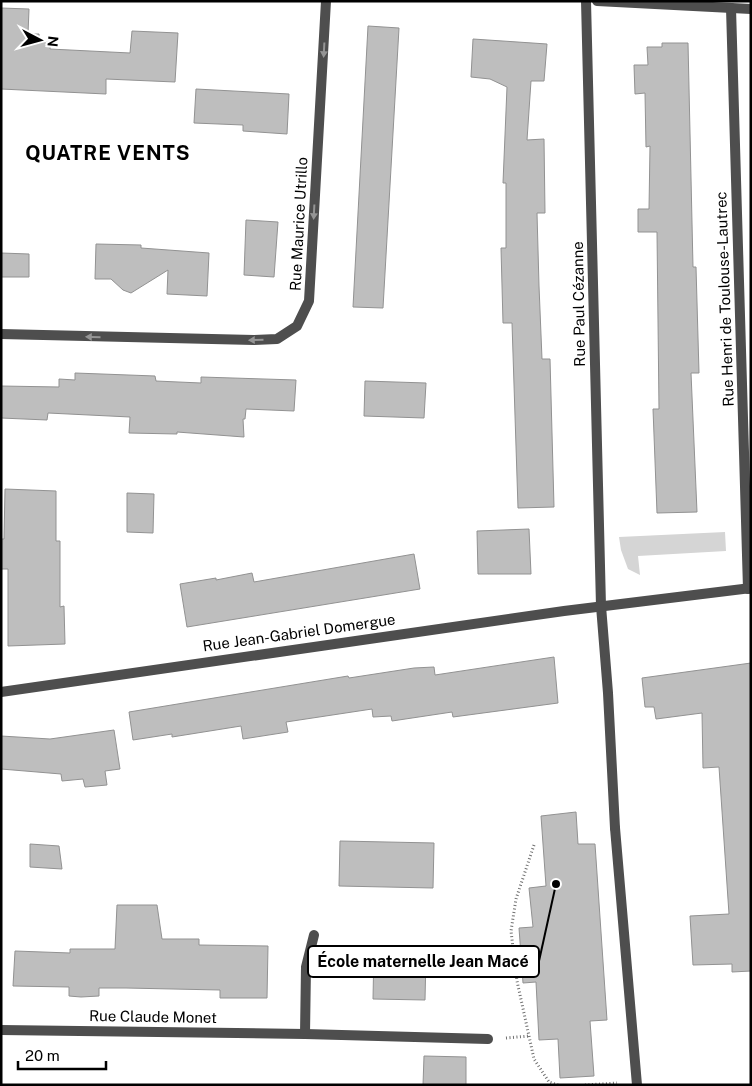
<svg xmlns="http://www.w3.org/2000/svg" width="752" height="1086" font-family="'Public Sans',sans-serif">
  <rect width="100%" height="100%" fill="#fff"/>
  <!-- grass -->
  <polygon fill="#d5d5d5" points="725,532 726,551 638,556 640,575 628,569 621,550 619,537"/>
  <!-- building -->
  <g fill="#bebebe" stroke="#929292">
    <polygon points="1,8 29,9 28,34 39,34 39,40 51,40 50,49 130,53 132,31 178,33 175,82 106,79 106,94 1,89"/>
    <polygon points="368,26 399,28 383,308 353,307"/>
    <polygon points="473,39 547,44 544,81 531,81 527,140 544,139 545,213 537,213 539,286 542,359 550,359 554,507 518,508 512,323 503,323 501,248 506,248 506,183 503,183 507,87 490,79 471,77"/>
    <polygon points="662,43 688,43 693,267 696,267 699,373 691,373 697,512 657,513 653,409 659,409 657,232 638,232 638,209 649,209 650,146 646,147 645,93 635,94 634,65 648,65 647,47 662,47"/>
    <polygon points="196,89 289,94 287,134 243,131 243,125 194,123"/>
    <polygon points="246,220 278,222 274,277 244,275"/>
    <polygon points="96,244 141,245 141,248 209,253 207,296 167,294 168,270 131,293 123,290 111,279 95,279"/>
    <polygon points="1,253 29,254 29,277 1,277"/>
    <polygon points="75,373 155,376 156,381 201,383 201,377 296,380 294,411 246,409 245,419 243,419 244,437 177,432 177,434 129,433 130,417 48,413 47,420 1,418 1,386 59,387 59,379 75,380"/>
    <polygon points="365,381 426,383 424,418 364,416"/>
    <polygon points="5,489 56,491 56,541 60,541 60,607 64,606 65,644 8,646 8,569 1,569 1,539 4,539"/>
    <polygon points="127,493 154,494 153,533 127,532"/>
    <polygon points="529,529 531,574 478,574 477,531"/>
    <polygon points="414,554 420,589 187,627 180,584 216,578 216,580 252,573 254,582"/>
    <polygon points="554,657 558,703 453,717 452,712 392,721 391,716 373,717 372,709 286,722 288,732 243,739 241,726 172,737 172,734 133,740 129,712 348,676 349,678 414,668 434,667 435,675"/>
    <polygon points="751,663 751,971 732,972 732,964 693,965 690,916 729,914 719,767 703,768 702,713 656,719 654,707 645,707 642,678"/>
    <polygon points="114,730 120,769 105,771 107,785 85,787 83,779 62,781 61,774 1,769 1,736 50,739"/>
    <polygon points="576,812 578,844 595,844 607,1020 590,1021 594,1076 560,1078 558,1039 539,1040 536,982 523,983 519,928 533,927 529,888 546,886 541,816"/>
    <polygon points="340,841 434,843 433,888 339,886"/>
    <polygon points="30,844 59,846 62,869 30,867"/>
    <polygon points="117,905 157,905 162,939 199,939 199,945 268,946 267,998 220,998 220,990 126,988 99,988 99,996 81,997 69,996 69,987 13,986 15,951 70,953 70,949 115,949"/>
    <polygon points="374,948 399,948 399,956 426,956 425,1000 373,999"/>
    <polygon points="424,1056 466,1057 466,1085 423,1085"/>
  </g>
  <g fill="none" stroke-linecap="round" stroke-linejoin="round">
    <!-- path -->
    <g stroke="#707070" stroke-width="3" stroke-dasharray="1 2.5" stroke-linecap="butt">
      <polyline points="534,845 516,899 511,931 517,981 534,1059 549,1082 558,1085"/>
      <polyline points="506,1038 529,1036"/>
      <polyline points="585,1085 617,1083"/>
    </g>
    <!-- lane -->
    <polyline stroke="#4e4e4e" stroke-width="10" points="615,828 637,1085"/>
    <!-- street -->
    <g stroke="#4e4e4e" stroke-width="10">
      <polyline points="586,1 601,606 608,693 615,828"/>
      <polyline points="597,1 751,9"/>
      <polyline points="731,8 748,589"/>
      <polyline points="1,334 254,340 277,339 297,326 309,301 326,1"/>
      <polyline points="1,692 564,611 751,588"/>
      <polyline points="1,1030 305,1034 488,1039"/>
      <polyline points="305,1034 306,967 314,935"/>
    </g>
  </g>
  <!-- one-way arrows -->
  <defs><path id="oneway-solid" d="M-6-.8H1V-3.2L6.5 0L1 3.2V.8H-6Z" transform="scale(1.25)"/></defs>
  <g fill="#959595">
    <use href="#oneway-solid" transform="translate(324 50) rotate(93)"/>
    <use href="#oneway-solid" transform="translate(314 212) rotate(93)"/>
    <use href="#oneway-solid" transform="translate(93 337) rotate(-179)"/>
    <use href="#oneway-solid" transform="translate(256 340) rotate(179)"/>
  </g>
  <g text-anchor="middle" stroke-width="4.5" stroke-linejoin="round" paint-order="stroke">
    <!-- street labels -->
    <g font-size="15" fill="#000" stroke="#fff">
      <text transform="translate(299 224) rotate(-87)" y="5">Rue Maurice Utrillo</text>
      <text transform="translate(725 299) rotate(-92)" y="5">Rue Henri de Toulouse-Lautrec</text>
      <text transform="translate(579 304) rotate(-91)" y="5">Rue Paul Cézanne</text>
      <text transform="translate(299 633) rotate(-8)" y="5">Rue Jean-Gabriel Domergue</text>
      <text transform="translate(153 1017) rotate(1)" y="5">Rue Claude Monet</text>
    </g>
    <!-- district labels -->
    <g font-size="20" font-weight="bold" letter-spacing="1" fill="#000" stroke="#fff">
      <text x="108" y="160">QUATRE VENTS</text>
    </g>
  </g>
  <!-- callouts -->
  <path fill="none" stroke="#000" stroke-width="2" d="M556 884L539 961"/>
  <circle fill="#000" stroke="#fff" stroke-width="2" cx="556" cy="884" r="5"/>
  <rect fill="#fff" stroke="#000" stroke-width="2" x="308" y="946" width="231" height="31" rx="5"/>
  <g font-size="16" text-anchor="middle" font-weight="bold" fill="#000">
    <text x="423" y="967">École maternelle Jean Macé</text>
  </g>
  <!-- border -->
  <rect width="752" height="1086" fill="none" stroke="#000000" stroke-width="5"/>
  <!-- north arrow -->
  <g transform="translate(40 40) rotate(96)" stroke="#ffffff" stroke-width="4" paint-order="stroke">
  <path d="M0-4L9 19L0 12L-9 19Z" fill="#000000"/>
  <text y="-8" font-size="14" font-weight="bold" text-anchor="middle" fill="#000000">N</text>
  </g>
  <!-- scale -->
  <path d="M18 1061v8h88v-8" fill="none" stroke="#000000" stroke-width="2.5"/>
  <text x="25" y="1061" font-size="15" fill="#000000" stroke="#ffffff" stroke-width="4" paint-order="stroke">20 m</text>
</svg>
